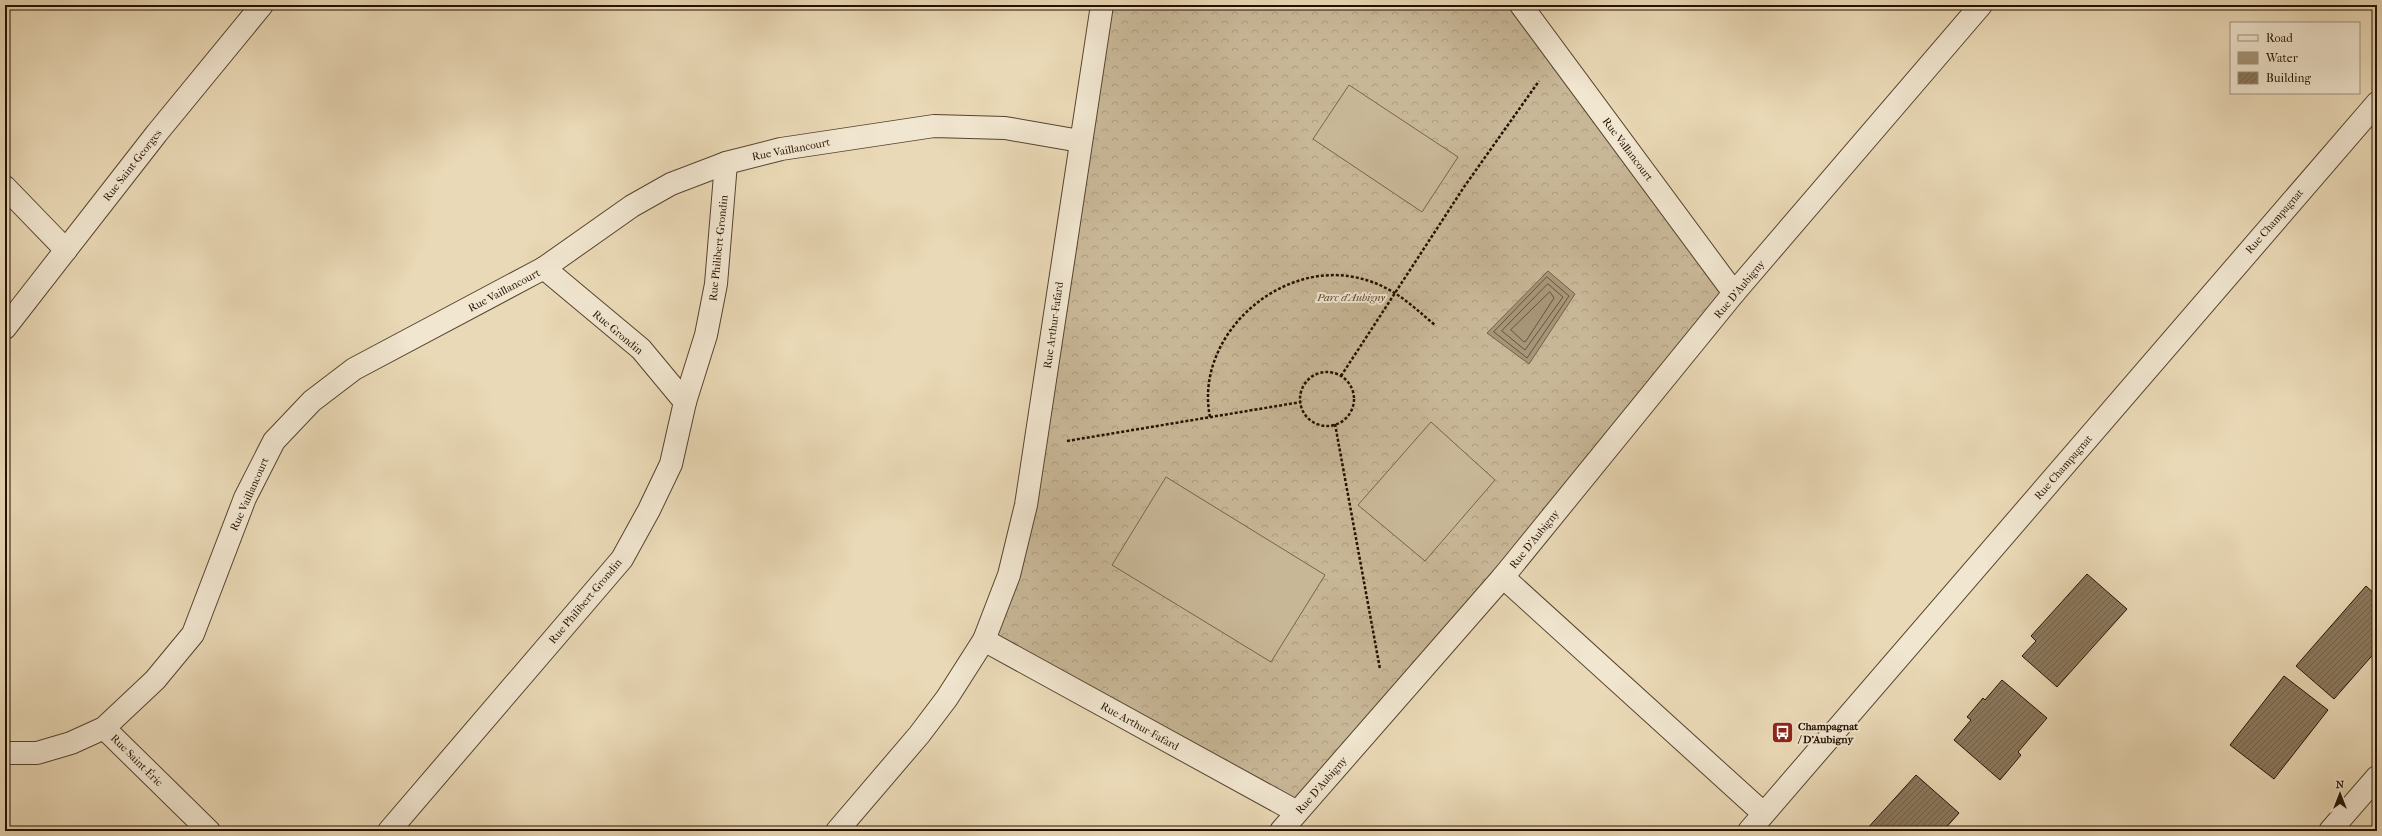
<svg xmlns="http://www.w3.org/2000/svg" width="2382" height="836" font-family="'IM FELL French Canon',serif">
  <defs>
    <pattern id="forest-crowns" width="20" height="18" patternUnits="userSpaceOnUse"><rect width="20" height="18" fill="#c8b797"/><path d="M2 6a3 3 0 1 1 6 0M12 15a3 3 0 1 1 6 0" fill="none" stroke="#ac9c80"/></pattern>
    <pattern id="building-hatch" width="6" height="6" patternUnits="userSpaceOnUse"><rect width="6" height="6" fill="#8b795f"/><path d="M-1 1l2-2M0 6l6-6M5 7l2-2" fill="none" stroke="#71624c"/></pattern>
  </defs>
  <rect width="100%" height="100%" fill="#ead9b6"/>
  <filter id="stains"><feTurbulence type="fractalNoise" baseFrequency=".005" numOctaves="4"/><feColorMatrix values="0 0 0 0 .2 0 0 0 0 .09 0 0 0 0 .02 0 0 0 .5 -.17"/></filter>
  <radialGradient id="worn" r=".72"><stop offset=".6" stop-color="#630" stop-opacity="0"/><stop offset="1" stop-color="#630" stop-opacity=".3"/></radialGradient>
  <!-- forest -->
  <polygon fill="url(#forest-crowns)" stroke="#76644c" points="1102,5 1521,5 1734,293 1297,812 984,640 1009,575"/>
  <!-- pitch -->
  <g fill="#c8b797" stroke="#76644c">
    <polygon points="1349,85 1458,157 1422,212 1313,139"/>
    <polygon points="1431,422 1495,480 1425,561 1358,505"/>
    <polygon points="1166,477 1325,575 1271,662 1112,565"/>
  </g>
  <!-- water -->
  <polygon fill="#a79578" stroke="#736048" points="1548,271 1575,294 1529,364 1487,333"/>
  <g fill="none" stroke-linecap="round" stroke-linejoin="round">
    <!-- shore -->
    <g stroke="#66533c" stroke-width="1">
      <polygon points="1547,277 1569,296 1527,358 1494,332"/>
      <polygon points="1548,284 1563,297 1525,350 1502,331"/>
      <polygon points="1550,292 1554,298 1526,341 1524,342 1511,330"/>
    </g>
  </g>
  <!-- building -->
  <g fill="url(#building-hatch)" stroke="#241101">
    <polygon points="2087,574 2127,609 2057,687 2022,656 2036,641 2031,636"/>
    <polygon points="2366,586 2377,596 2377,650 2334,699 2296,666"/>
    <polygon points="2284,676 2328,710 2274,779 2230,745"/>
    <polygon points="2002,680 2047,718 2018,752 2021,755 2000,780 1954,740 1971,720 1967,717 1983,698 1985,700"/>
    <polygon points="1916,775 1959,813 1943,831 1865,831"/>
  </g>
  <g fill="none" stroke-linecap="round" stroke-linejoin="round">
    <defs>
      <g id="minor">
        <polyline points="1521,5 1734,293"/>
        <polyline points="5,187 66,250"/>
        <polyline points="544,268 641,349 685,402"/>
        <polyline points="1503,577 1763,813"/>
        <polyline points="984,640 1297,812"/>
        <polyline points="104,728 209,831"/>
        <polyline points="5,753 37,753 71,743 104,728 155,680 193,634 245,498 274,441 312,401 354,369 544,268 632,206 671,184 726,163 781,149 934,126 1005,128 1080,141"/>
        <polyline points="389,831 622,559 649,510 671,464 685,402 706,335 716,284 726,163"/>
        <polyline points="837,831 919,735 947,698 984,640 1009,575 1026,505 1102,5"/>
        <polyline points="1281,831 1503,577 1734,293 1981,5"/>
        <polyline points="2330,831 2377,777"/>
      </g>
      <g id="tertiary">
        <polyline points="5,328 157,133 262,5"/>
        <polyline points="1749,831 2377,103"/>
      </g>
    </defs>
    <!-- minor casing -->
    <use href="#minor" stroke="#56432e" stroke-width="24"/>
    <!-- tertiary casing -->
    <use href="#tertiary" stroke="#56432e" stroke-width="24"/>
    <!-- path -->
    <g stroke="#241101" stroke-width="2.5" stroke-dasharray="3 2" stroke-linecap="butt">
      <circle cx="1327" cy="399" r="27"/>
      <polyline points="1341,376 1464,187 1539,81"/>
      <path d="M1210 417C1194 338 1276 262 1354 277 1390 284 1409 303 1436 326"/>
      <polyline points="1335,424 1380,669"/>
      <polyline points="1067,441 1301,402"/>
    </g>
    <!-- minor -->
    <use href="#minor" stroke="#f1e6d0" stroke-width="22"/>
    <!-- tertiary -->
    <use href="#tertiary" stroke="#f1e6d0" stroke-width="22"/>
  </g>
  <!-- icons -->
  <defs>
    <symbol id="bus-square" viewBox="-11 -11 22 22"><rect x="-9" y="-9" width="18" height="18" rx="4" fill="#8f2418" stroke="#f1e6d0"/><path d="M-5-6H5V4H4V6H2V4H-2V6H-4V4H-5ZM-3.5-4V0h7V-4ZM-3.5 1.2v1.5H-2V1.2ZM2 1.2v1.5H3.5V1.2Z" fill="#fff"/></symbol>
  </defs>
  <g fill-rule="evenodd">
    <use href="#bus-square" x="1770" y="720" width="25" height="25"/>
  </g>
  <g text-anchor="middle" stroke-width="4" stroke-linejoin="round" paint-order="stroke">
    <!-- street labels -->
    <g font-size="11" fill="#241101" stroke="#f1e6d0">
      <text transform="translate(791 149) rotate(-11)" y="4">Rue Vaillancourt</text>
      <text transform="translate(1628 149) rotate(53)" y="4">Rue Vallancourt</text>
      <text transform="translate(132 165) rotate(-52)" y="4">Rue Saint-Georges</text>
      <text transform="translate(2274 221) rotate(-49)" y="4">Rue Champagnat</text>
      <text transform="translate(718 248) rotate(-84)" y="4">Rue Philibert-Grondin</text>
      <text transform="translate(1739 289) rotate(-50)" y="4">Rue D'Aubigny</text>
      <text transform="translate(504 290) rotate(-28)" y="4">Rue Vaillancourt</text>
      <text transform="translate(1053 325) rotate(-82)" y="4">Rue Arthur-Fafard</text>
      <text transform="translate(618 332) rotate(40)" y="4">Rue Grondin</text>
      <text transform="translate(2063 467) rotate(-49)" y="4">Rue Champagnat</text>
      <text transform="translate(249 494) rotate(-66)" y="4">Rue Vaillancourt</text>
      <text transform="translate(1534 539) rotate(-51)" y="4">Rue D'Aubigny</text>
      <text transform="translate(585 601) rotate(-50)" y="4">Rue Philibert-Grondin</text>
      <text transform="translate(1140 726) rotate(29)" y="4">Rue Arthur-Fafard</text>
      <text transform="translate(137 760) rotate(45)" y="4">Rue Saint-Éric</text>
      <text transform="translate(1321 785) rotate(-49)" y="4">Rue D'Aubigny</text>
    </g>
    <!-- park labels -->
    <g font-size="11" font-style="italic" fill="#5d4b36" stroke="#f1e6d0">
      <text x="1351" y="301">Parc d'Aubigny</text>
    </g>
    <!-- poi labels -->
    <g font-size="11" font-weight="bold" fill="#241101" stroke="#f1e6d0" text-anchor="start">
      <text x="1798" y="730">Champagnat<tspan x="1798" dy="13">/ D'Aubigny</tspan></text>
    </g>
  </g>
  <!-- margin -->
  <rect width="2382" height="836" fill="none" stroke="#ead9b6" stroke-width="20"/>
  <rect x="6" y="6" width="2370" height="824" fill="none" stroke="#241101" stroke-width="2"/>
  <rect x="10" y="10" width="2362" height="816" fill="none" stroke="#241101"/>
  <!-- legend -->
  <rect x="2230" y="22" width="130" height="72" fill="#f1e6d0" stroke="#9f917d"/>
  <rect x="2238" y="35" width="20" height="6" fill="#f1e6d0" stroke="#9f917d"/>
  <text x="2266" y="42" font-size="12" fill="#241101">Road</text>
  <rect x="2238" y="52" width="20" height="12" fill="#a79578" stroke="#9f917d"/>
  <text x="2266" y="62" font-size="12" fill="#241101">Water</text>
  <rect x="2238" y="72" width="20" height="12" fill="url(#building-hatch)" stroke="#9f917d"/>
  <text x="2266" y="82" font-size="12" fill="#241101">Building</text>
  <!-- north arrow -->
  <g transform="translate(2340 794)" stroke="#f1e6d0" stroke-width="3" paint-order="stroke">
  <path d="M0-3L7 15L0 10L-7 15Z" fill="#241101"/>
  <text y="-6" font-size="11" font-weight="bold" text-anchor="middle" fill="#241101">N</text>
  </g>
  <rect width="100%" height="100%" filter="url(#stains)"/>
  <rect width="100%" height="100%" fill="url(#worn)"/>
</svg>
